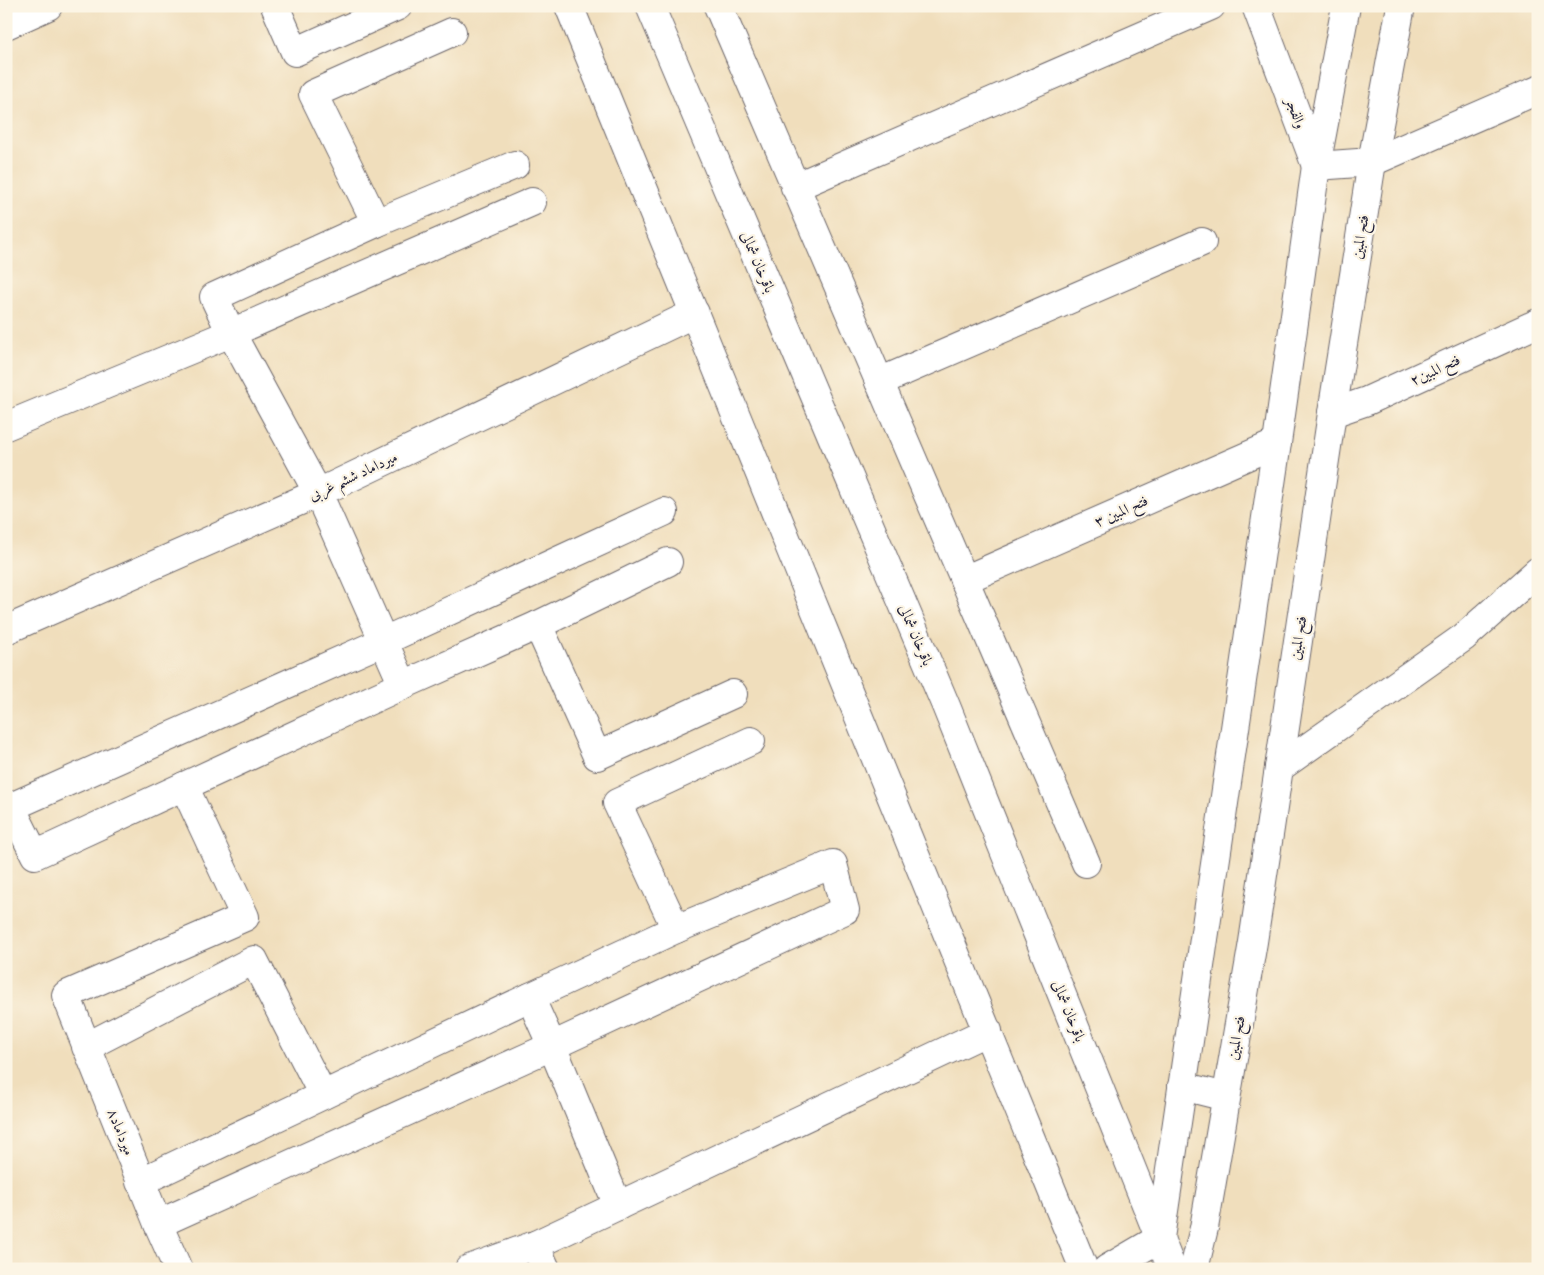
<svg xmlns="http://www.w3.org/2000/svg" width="1544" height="1275" font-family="'Gentium Book Plus',Amiri,serif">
  <rect width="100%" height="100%" fill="#fcf5e5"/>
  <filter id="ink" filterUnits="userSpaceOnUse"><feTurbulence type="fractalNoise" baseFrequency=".02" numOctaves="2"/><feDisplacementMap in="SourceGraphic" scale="10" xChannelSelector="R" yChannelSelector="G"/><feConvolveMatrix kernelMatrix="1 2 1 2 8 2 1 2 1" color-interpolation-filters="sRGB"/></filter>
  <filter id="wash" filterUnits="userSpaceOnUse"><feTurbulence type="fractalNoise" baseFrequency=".0096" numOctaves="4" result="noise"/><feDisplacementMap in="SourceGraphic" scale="20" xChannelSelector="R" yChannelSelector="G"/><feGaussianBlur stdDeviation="1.12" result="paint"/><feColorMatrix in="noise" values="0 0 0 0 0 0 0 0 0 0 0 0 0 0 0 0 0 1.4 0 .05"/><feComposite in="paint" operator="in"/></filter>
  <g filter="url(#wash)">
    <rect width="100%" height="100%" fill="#f0debc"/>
  </g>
  <g filter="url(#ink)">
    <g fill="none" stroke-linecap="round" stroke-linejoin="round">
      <defs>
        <g id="minor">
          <polyline points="275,6 295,52 398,6"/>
          <polyline points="718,6 1086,863"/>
          <polyline points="1256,6 1316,166 1372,162 1538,90"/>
          <polyline points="6,25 48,6"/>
          <polyline points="795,187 1211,6"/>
          <polyline points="376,223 313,94 452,32"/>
          <polyline points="879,382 1202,242"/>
          <polyline points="1332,413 1367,401 1538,323"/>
          <polyline points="6,426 231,333 532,202"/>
          <polyline points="664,512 384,641 11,807 35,855 403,685 538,625 668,562"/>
          <polyline points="964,580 1277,443"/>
          <polyline points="538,625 597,756 733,694"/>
          <polyline points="6,630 318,493 695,313"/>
          <polyline points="403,685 318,493 231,333 214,297 376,223 515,165"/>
          <polyline points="1279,768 1464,637 1538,571"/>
          <polyline points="676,929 617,803 751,741"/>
          <polyline points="530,997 552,1046 618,1206"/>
          <polyline points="86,1047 254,960 323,1095"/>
          <polyline points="1182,1086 1226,1097"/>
          <polyline points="140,1182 530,997 676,929 833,864 845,910 552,1046 158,1224"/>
          <polyline points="1160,1238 1277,443 1316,166 1346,6"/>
          <polyline points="535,1245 546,1269"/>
          <polyline points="178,1269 158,1224 66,995 245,917 184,786"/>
          <polyline points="469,1269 535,1245 988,1031"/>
          <polyline points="1194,1269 1204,1228 1253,942 1332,413 1372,162 1401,6"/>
        </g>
        <g id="major">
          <polyline points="569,6 1084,1269"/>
          <polyline points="650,6 946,706 1172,1269"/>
          <polyline points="1107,1269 1160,1238"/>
        </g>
      </defs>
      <!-- minor casing -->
      <use href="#minor" stroke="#6a6468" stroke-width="30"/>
      <!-- major casing -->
      <use href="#major" stroke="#6a6468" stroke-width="30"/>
      <!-- minor -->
      <use href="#minor" stroke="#fff" stroke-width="28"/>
      <!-- major -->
      <use href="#major" stroke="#fff" stroke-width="28"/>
    </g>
  </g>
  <g text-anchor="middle" stroke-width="4.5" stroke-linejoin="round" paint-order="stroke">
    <!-- street labels -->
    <g font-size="15" fill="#22223b" stroke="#fcf5e5">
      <text transform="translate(1296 113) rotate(69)" y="5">والفجر</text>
      <text transform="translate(1360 237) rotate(-81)" y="5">فتح المبین</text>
      <text transform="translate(758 262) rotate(67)" y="5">باقرخان شمالی</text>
      <text transform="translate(1435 370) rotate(-25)" y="5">فتح المبین۲</text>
      <text transform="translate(353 476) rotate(-25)" y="5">میرداماد ششم غربی</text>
      <text transform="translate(1121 511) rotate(-24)" y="5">فتح المبین ۳</text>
      <text transform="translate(916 635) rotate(67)" y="5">باقرخان شمالی</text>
      <text transform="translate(1298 638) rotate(-81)" y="5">فتح المبین</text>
      <text transform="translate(1069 1011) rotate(68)" y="5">باقرخان شمالی</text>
      <text transform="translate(1236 1038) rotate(-80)" y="5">فتح المبین</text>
      <text transform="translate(121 1132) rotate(68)" y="5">میرداماد۸</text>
    </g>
  </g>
  <!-- margin -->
  <rect width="1544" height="1275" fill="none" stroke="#fcf5e5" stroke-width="25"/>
</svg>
